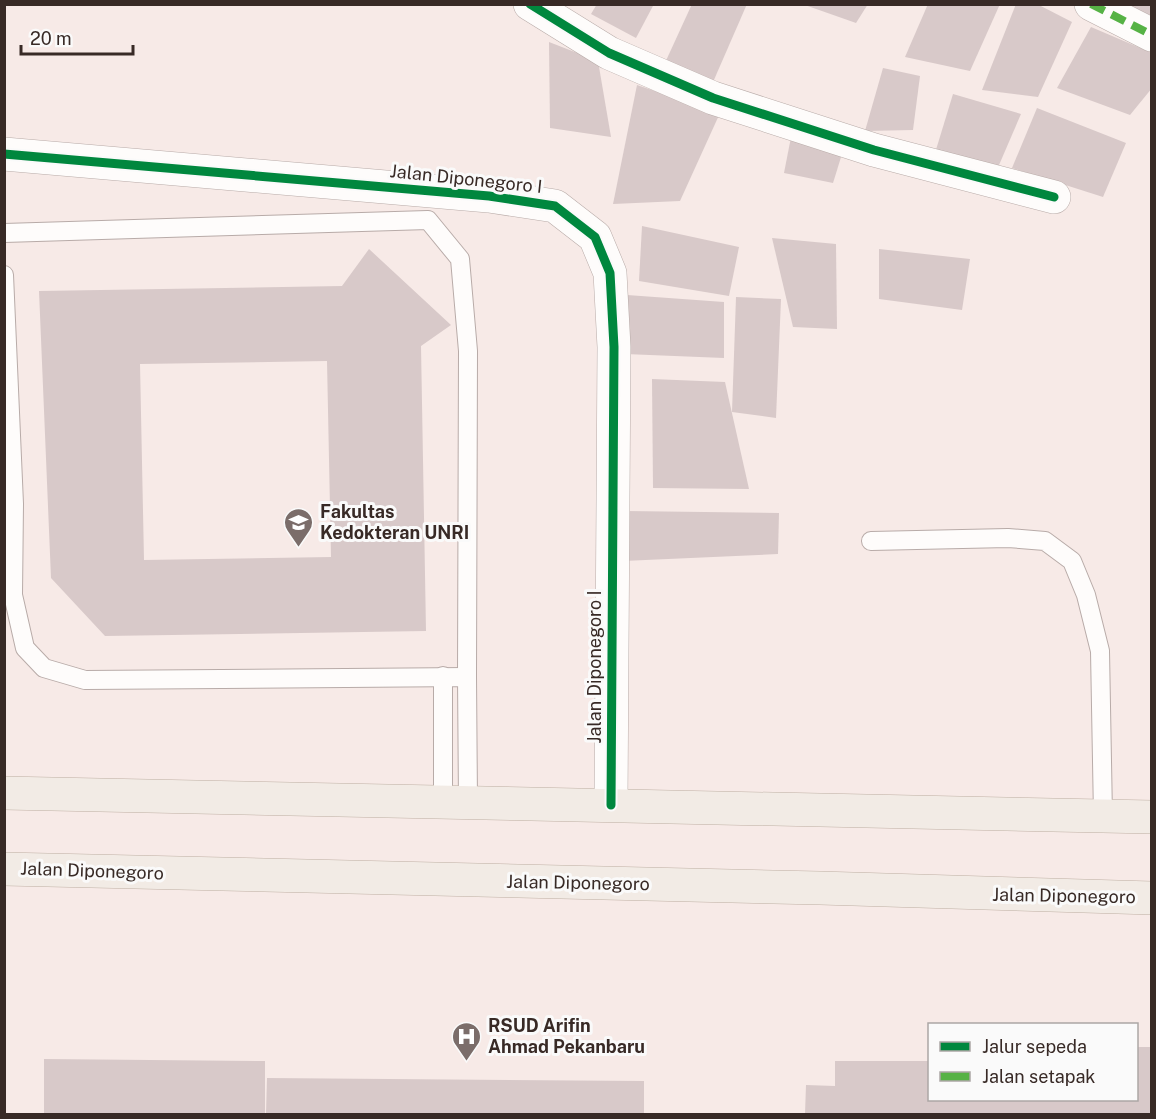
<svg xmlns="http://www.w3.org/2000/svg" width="1156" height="1119" font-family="'Public Sans',sans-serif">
  <rect width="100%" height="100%" fill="#f7eae7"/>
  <!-- building -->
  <g fill="#d8c9c9" fill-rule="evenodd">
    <polygon points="597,4 654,4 636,38 591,14"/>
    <polygon points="692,4 747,4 710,89 664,65"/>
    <polygon points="802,4 868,4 856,23"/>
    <polygon points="928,4 1000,4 970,71 905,57"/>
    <polygon points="1016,4 1037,4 1072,22 1038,97 982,90"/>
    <polygon points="1119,4 1152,4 1152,22"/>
    <polygon points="1091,27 1152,53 1152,88 1130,115 1057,88"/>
    <polygon points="549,42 598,61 611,137 550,128"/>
    <polygon points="883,68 920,76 913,130 865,131"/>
    <polygon points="637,85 720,113 680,201 613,204"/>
    <polygon points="953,94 1021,114 996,172 935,153"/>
    <polygon points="1037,108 1126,143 1103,197 1012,168"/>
    <polygon points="792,132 842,154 833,183 784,173"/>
    <polygon points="642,226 739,247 729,296 639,281"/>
    <polygon points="772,238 836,244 837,329 793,327"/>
    <path d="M369 249 451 325 421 346 426 631 105 636 51 578 39 291 342 286ZM327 361 331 557 144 560 140 364Z"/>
    <polygon points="879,249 970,259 962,310 879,299"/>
    <polygon points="627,295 724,302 724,358 625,354"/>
    <polygon points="736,297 781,299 776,418 732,412"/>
    <polygon points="652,379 725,382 749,489 653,488"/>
    <polygon points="625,511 779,513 778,554 623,561"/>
    <polygon points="1136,1047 1152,1047 1152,1114 805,1114 806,1085 835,1086 835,1061 930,1061 930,1100 1136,1100"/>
    <polygon points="44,1059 265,1061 265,1114 44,1114"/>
    <polygon points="267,1078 644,1081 644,1114 266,1114"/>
  </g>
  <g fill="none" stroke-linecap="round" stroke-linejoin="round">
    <defs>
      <g id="lane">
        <polyline points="4,233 428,220 460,259 468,351 467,677"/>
        <polyline points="4,275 14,504 13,595 25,648 44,668 85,680 467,677 468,802"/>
        <polyline points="871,541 1008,538 1045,541 1072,561 1086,595 1100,651 1103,816"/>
        <polyline points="443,676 443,802"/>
      </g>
      <g id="street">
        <polyline points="530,4 609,53 713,98 874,150 1054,197"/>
        <polyline points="1091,4 1152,35"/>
        <polyline points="4,154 489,196 555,206 595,237 610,273 614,347 611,805"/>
      </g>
      <g id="primary">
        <polyline points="4,793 1152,817"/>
        <polyline points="4,869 820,888 1152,898"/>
      </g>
    </defs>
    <!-- lane casing -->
    <use href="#lane" stroke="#b8aba8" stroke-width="20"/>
    <!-- street casing -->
    <use href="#street" stroke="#b8aba8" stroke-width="34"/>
    <!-- primary casing -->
    <use href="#primary" stroke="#bfb0a4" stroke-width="34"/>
    <!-- lane -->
    <use href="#lane" stroke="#fefcfb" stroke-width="18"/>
    <!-- street -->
    <use href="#street" stroke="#fefcfb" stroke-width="33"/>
    <!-- primary -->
    <use href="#primary" stroke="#f2ebe5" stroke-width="33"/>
    <!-- quiet -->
    <polyline stroke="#56b245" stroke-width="8" stroke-dasharray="15 8" stroke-linecap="butt" points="1091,4 1152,35"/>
    <defs>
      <g id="cycleway">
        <polyline points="530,4 609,53 713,98 874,150 1054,197"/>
        <polyline points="4,154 489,196 555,206 595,237 610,273 614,347 611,805"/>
      </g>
    </defs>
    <!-- cycleway casing -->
    <use href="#cycleway" stroke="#fafafa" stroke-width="13"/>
    <!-- cycleway -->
    <use href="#cycleway" stroke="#00873e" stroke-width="9"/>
  </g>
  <!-- icons -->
  <defs>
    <symbol id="university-pin" viewBox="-11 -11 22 30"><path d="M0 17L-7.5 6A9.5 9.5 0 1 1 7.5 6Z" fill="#7b6d6a" stroke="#fafafa"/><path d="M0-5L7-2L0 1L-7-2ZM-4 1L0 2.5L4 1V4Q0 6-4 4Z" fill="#fff"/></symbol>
    <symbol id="hospital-pin" viewBox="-11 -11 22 30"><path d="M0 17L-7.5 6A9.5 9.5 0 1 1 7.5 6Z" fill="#7b6d6a" stroke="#fafafa"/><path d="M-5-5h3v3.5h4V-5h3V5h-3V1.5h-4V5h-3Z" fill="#fff"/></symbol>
  </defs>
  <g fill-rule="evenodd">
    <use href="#university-pin" x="282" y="506" width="33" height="45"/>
    <use href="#hospital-pin" x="450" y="1020" width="33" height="45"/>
  </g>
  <g text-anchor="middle" stroke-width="6" stroke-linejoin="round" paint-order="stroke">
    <!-- street labels -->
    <g font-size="18" fill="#382a26" stroke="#fafafa">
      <text transform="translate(466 179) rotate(6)" y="6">Jalan Diponegoro I</text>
      <text transform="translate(595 667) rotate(-90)" y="6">Jalan Diponegoro I</text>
      <text transform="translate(92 871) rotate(2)" y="6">Jalan Diponegoro</text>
      <text transform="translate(578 883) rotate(1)" y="6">Jalan Diponegoro</text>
      <text transform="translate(1064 896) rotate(1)" y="6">Jalan Diponegoro</text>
    </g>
    <!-- poi labels -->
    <g font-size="18" font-weight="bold" fill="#382a26" stroke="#fafafa" text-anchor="start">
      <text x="320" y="518">Fakultas<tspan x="320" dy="21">Kedokteran UNRI</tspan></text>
      <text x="488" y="1032">RSUD Arifin<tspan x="488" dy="21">Ahmad Pekanbaru</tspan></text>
    </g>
  </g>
  <!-- border -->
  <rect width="1156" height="1119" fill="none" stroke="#382a26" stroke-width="12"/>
  <!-- legend -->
  <rect x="928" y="1023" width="210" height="78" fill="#fafafa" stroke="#aca7a5" stroke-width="1.5"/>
  <rect x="940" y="1042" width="30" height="9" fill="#00873e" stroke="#aca7a5" stroke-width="1.5"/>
  <text x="982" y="1053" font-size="18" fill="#382a26">Jalur sepeda</text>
  <rect x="940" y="1072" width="30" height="9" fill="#56b245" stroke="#aca7a5" stroke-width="1.5"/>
  <text x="982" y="1083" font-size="18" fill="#382a26">Jalan setapak</text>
  <!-- scale -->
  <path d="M21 45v9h112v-9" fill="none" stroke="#382a26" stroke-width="3"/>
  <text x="30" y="45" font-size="18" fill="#382a26" stroke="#fafafa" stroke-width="4.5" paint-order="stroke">20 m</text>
</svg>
